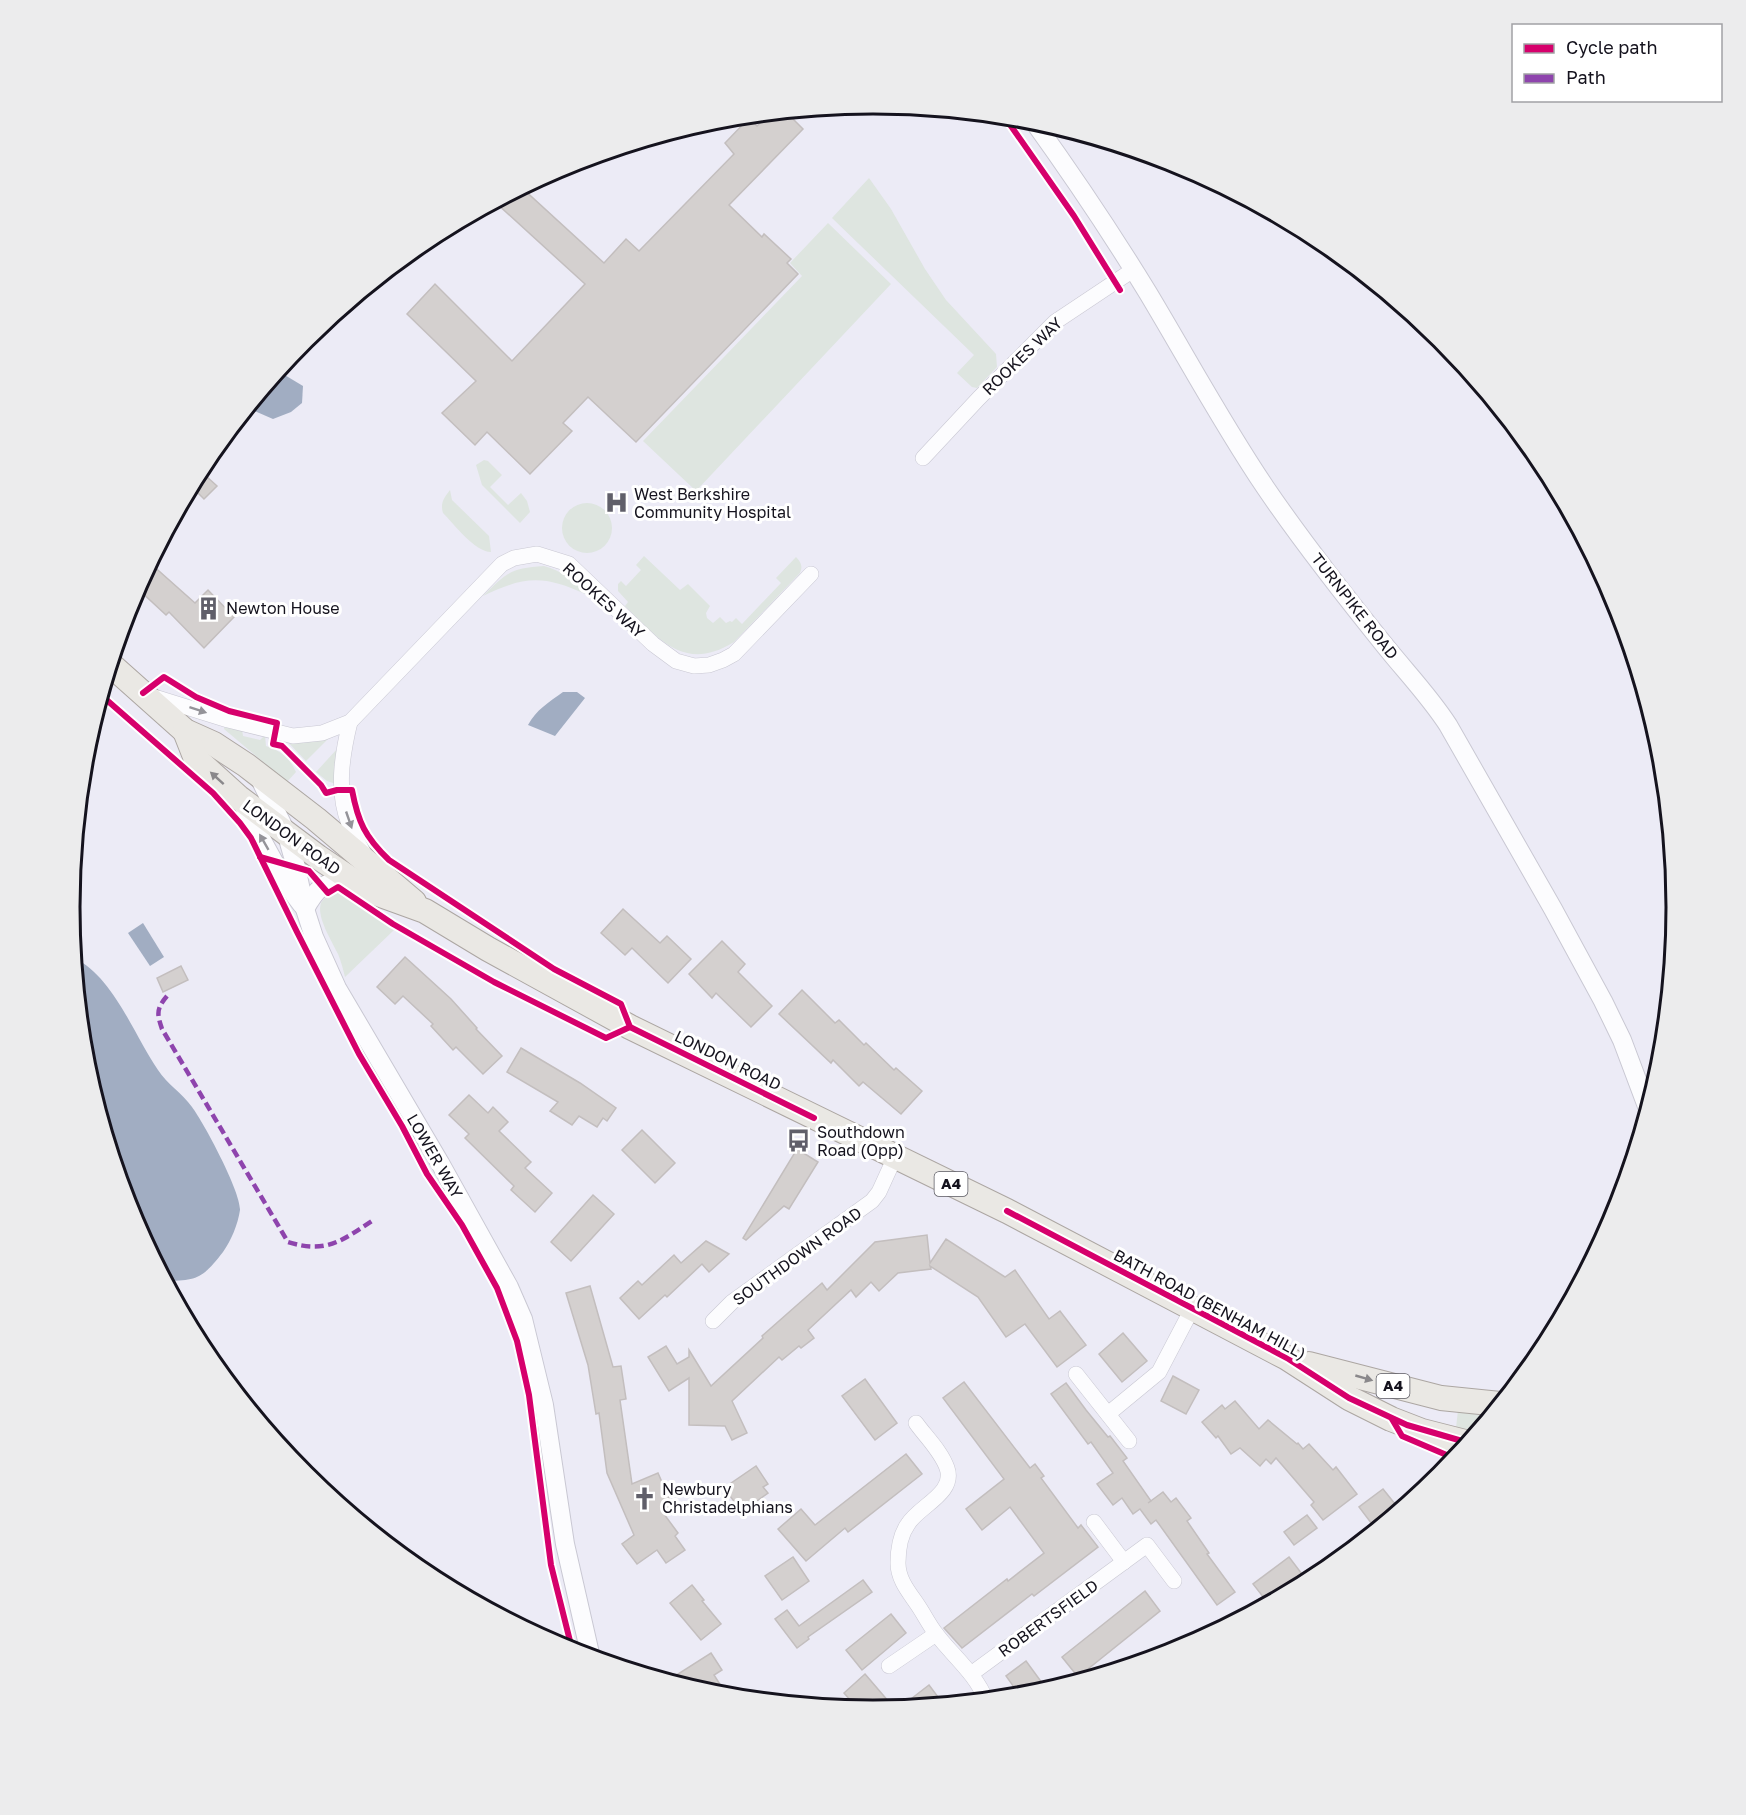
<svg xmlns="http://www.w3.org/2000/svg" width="1746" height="1815" font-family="'Golos Text',sans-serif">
  <rect width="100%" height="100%" fill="#ecebf6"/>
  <!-- green -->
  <g fill="#dee5e0">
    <polygon points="869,178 891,209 925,269 946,300 996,354 997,367 977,388 972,387 957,373 974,355 832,218"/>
    <polygon points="828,223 891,284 696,491 643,441 802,276 790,263"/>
    <polygon points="484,460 488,461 502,475 490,487 508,505 521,493 527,501 530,512 520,523 482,485 476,465"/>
    <path d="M450 490 452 500 489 536 491 552C475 552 454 524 443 513 440 503 444 498 450 490Z"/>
    <circle cx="587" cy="528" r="25"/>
    <path d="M644 556 680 590 688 584 710 606 706 613 707 618 713 623 720 617 726 623 730 621 732 622 736 618 742 624 781 583 776 578 796 557C801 562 803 566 800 573L734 642C684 673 659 639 625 606L628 602 618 591V584L621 581 626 586 641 570 636 565Z"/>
    <path d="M544 566C562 571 573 580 586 593L585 594C544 575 524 576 483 596 506 573 511 568 544 566Z"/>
    <path d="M225 725 242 729 243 736 260 740 265 735 266 746C281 751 289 757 296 772L287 782 224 729Z"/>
    <polygon points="324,738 328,739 306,761 286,740"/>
    <polygon points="337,749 336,784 327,781 316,772"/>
    <path d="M336 892 346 896 394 930 345 977C343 969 341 961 338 954 332 941 316 917 321 903 324 897 331 895 336 892Z"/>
    <polygon points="1458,1410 1486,1417 1490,1417 1477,1433 1456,1428"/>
  </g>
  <!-- water -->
  <g fill="#a1adc2">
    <polygon points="278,371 303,386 302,403 291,412 273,419 248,408"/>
    <path d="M563 692H577L585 698 555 736 528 725C536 710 549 702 563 692Z"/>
    <polygon points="143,923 164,957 150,966 128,933"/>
    <path d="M74 958C113 976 134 1035 158 1070 167 1084 182 1093 192 1107 204 1123 241 1192 240 1210 238 1224 231 1241 223 1252 203 1278 197 1281 165 1281L130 1215 84 1064Z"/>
  </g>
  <!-- building -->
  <g fill="#d4d0cf" stroke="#c3bebe" stroke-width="1.5">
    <polygon points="786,112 803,129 729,205 762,237 764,234 791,259 787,263 798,274 636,442 588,397 563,423 572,431 530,474 487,432 475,445 442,413 476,381 407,314 435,284 512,361 585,284 495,202 522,188 604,263 626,239 639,251 734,154 725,143 749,118 757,126 769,114"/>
    <polygon points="206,476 217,486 204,499 194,489"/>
    <polygon points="150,563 195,603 208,590 234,617 204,648 169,612 166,615 137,588"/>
    <polygon points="623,909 660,943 667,936 691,959 668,983 632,948 625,955 601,933"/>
    <polygon points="722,941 745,964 738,972 772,1006 751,1027 716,993 712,998 689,974"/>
    <polygon points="405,957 451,999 477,1028 476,1029 502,1056 483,1074 456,1047 453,1050 431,1026 433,1024 403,996 395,1004 377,987"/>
    <polygon points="181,966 188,980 163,992 157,978"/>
    <polygon points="802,990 835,1023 839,1020 864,1045 866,1043 894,1070 896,1068 922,1091 901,1114 863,1082 859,1086 833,1060 831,1063 779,1014"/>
    <polygon points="521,1048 580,1083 616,1108 607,1121 603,1118 597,1127 579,1116 572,1125 550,1111 558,1102 507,1072"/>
    <polygon points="469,1095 488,1113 493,1107 508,1122 499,1131 531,1162 525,1168 552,1193 535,1212 511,1190 514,1186 465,1138 469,1134 449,1115"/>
    <polygon points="642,1130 675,1163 655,1183 622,1150"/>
    <polygon points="797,1149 818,1162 789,1209 784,1206 746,1240 743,1238"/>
    <polygon points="593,1195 614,1214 571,1261 551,1242"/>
    <polygon points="927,1235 930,1263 946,1239 1005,1277 1015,1270 1049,1319 1060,1311 1086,1345 1057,1367 1025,1324 1006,1337 978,1297 930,1266 931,1269 898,1273 879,1291 871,1282 856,1297 851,1290 808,1330 814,1338 801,1348 799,1346 782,1360 779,1357 732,1401 747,1433 732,1440 725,1426 689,1425 689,1378 669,1391 648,1357 666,1346 677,1364 689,1357 689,1350 711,1386 763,1338 762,1336 822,1283 827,1290 875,1242"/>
    <polygon points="706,1241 729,1254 709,1272 702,1264 667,1297 665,1295 639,1319 620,1298 638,1281 642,1285 674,1255 681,1263"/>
    <polygon points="590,1286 613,1367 621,1366 626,1399 620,1400 632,1484 658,1473 672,1505 661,1510 678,1533 675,1536 685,1550 666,1563 657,1550 637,1564 622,1544 634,1535 607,1473 599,1413 596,1414 588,1365 566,1293"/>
    <polygon points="1123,1333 1147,1361 1122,1382 1099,1354"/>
    <polygon points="1173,1376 1199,1390 1186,1414 1161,1401"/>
    <polygon points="865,1379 897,1423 875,1440 842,1396"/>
    <polygon points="964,1382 1030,1468 1035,1464 1044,1476 1041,1478 1078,1528 1081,1525 1098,1547 1034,1596 1032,1594 962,1648 944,1628 1007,1579 1008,1581 1044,1553 1010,1507 982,1530 966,1509 1004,1479 943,1398"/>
    <polygon points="1066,1383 1086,1410 1108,1437 1110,1436 1127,1458 1123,1461 1151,1501 1148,1503 1163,1492 1171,1502 1176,1498 1191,1518 1187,1521 1209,1553 1207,1554 1235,1592 1217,1605 1156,1520 1151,1524 1140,1509 1133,1514 1122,1498 1113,1505 1097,1484 1113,1473 1091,1442 1088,1444 1051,1394"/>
    <polygon points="1235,1401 1259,1429 1268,1420 1297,1444 1298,1443 1303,1449 1309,1444 1333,1470 1336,1467 1357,1494 1323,1520 1311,1505 1314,1502 1276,1458 1271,1464 1266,1459 1260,1466 1240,1448 1231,1454 1218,1436 1216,1438 1202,1422 1222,1405 1225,1409"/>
    <polygon points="906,1454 922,1474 848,1532 845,1528 806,1561 778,1529 801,1509 815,1525"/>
    <polygon points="756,1466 768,1484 763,1487 768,1493 742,1512 724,1488"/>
    <polygon points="1383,1489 1399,1509 1375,1528 1359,1507"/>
    <polygon points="1307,1515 1317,1528 1294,1545 1284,1532"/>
    <polygon points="793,1557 809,1581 782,1600 765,1576"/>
    <polygon points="1289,1557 1305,1578 1280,1597 1268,1603 1253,1584"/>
    <polygon points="863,1580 872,1592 808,1637 809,1639 797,1648 775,1619 787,1610 799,1626"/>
    <polygon points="692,1585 704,1600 702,1601 721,1624 701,1640 670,1603"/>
    <polygon points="1145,1591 1160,1611 1078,1677 1062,1657"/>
    <polygon points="891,1614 906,1633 862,1670 846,1650"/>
    <polygon points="711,1653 722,1670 714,1675 728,1697 716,1696 667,1681"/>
    <polygon points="1026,1661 1048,1691 1021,1697 1006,1676"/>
    <polygon points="865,1674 895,1709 873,1712 859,1710 844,1693"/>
    <polygon points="929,1685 944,1705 898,1709"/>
  </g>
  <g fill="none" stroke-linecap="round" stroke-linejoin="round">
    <defs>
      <g id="minor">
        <polyline points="923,458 979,398 1055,322 1133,270"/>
        <polyline points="151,696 228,720 293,736 322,733 350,722 502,564 514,558 537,554 569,564 653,644 676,661 694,666 709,665 723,660 734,654 811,574"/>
        <path d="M350 722C342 755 336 791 349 824 353 835 359 844 364 854"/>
        <polyline points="713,1321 732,1302 872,1201 879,1192 895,1157"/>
        <polyline points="1076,1374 1129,1441"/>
        <polyline points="1108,1414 1159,1372 1192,1309"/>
        <path d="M916 1423C926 1437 941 1451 947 1468 956 1493 919 1506 908 1524 900 1535 898 1550 898 1563 898 1579 908 1591 917 1604 924 1614 929 1625 937 1635 953 1656 976 1674 986 1700"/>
        <polyline points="1450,1457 1456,1459"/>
        <polyline points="1094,1522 1124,1562"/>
        <polyline points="889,1666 936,1634"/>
        <polyline points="971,1674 1147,1545 1174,1581"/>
      </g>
      <g id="tertiary">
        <path d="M1032 119C1073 176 1112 234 1148 293 1187 358 1223 425 1265 487 1303 543 1344 595 1386 647 1407 673 1430 697 1448 725L1553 909 1603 1001 1622 1040 1648 1109"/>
        <polyline points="259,777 286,832 296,867 305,909 314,937 337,988 440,1163 509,1287 523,1319 544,1405 565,1544 591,1658"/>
        <path d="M242 803C261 837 278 874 302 905"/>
        <path d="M305 909C317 887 324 882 349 879"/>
      </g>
      <g id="primary">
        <polyline points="111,665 185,731 214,744 246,765 316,819 414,902"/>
        <polyline points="185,731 196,759 238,797 318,857 367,890 425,911 488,949 630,1027 1007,1211 1287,1358 1349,1398 1391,1419 1422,1431 1469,1443"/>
        <polyline points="1309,1364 1441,1398 1500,1404"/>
      </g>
    </defs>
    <!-- minor casing -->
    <use href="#minor" stroke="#c9c8d3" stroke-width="16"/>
    <!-- tertiary casing -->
    <use href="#tertiary" stroke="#c9c8d3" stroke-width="20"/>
    <!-- primary casing -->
    <use href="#primary" stroke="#aca6a2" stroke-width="26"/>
    <!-- minor -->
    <use href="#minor" stroke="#fcfcfe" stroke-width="15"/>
    <!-- tertiary -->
    <use href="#tertiary" stroke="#fcfcfe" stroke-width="18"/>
    <!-- primary -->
    <use href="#primary" stroke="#eae8e4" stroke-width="24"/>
    <!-- quiet -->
    <path stroke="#8e44ad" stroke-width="4.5" stroke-dasharray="9 4.5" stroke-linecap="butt" d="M167 996C156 1009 157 1014 162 1029L288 1242C326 1254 341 1241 372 1221"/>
    <defs>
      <g id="cycleway">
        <polyline points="1004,116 1074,216 1120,290"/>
        <path d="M143 693 164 677 196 697 229 711 277 723 273 744 282 746 321 785 326 793 337 790H352C358 822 365 837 389 860L554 969 621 1004 630 1027"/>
        <polyline points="101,695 213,793 240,823 251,838 297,932 359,1054 402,1126 427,1174 462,1225 497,1288 517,1341 529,1395 551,1565 573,1653"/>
        <polyline points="260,857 309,871 328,893 338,887 393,924 494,982 606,1038 630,1027"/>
        <polyline points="630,1027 814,1118"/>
        <polyline points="1007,1211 1287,1358 1349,1398 1407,1425 1469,1443"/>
        <polyline points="1392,1419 1402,1436 1456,1459"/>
      </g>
    </defs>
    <!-- cycleway casing -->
    <use href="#cycleway" stroke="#fff" stroke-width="10"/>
    <!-- cycleway -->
    <use href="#cycleway" stroke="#d6006c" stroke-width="6"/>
  </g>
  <!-- one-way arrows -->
  <defs><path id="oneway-solid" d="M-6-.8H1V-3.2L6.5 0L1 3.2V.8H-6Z" transform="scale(1.5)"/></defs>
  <g fill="#949399">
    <use href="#oneway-solid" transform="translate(198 710) rotate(18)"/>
    <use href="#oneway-solid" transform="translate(349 820) rotate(71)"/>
    <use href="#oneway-solid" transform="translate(264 842) rotate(-120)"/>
  </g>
  <g fill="#8a888b">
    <use href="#oneway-solid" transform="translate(217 778) rotate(-138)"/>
    <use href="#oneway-solid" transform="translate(1364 1378) rotate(16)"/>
  </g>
  <!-- icons -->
  <defs>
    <symbol id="hospital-bare" viewBox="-9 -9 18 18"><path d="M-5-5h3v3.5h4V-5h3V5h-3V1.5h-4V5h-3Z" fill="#605f6a" stroke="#fff" stroke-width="2.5" paint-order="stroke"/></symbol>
    <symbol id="building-bare" viewBox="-9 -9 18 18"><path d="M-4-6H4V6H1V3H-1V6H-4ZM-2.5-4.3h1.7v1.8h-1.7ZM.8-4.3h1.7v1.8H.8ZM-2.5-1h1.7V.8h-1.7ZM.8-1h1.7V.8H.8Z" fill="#605f6a" stroke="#fff" stroke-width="2.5" paint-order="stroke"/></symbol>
    <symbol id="bus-bare" viewBox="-9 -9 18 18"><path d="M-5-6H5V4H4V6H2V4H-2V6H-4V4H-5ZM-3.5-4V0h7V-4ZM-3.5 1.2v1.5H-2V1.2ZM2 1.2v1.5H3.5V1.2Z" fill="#605f6a" stroke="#fff" stroke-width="2.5" paint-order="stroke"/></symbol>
    <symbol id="church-bare" viewBox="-9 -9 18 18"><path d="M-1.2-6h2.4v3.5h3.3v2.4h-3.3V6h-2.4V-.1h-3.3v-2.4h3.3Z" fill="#605f6a" stroke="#fff" stroke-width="2.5" paint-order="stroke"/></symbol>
  </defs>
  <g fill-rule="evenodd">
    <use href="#hospital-bare" x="600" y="486" width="33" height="33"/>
    <use href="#building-bare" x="192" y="592" width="33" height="33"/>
    <use href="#bus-bare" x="782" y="1124" width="33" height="33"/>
    <use href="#church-bare" x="628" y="1482" width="33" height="33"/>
  </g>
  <g text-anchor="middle" stroke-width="6" stroke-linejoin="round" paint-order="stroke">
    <!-- shield labels -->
    <g fill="#fff" stroke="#5b5a62" stroke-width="1.5">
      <rect x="934.5" y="1172" width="33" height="24" rx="4.5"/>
      <rect x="1376.5" y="1374" width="33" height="24" rx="4.5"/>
    </g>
    <g font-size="15" font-weight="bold" fill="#15131e">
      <text x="951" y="1189">A4</text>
      <text x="1393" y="1391">A4</text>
    </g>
    <!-- street labels -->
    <g font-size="16" fill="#15131e" stroke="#fff">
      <text transform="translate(1022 356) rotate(-44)" y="6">ROOKES WAY</text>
      <text transform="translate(604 600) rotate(42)" y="6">ROOKES WAY</text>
      <text transform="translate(1355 606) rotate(52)" y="6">TURNPIKE ROAD</text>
      <text transform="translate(292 837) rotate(36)" y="6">LONDON ROAD</text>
      <text transform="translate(728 1060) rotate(26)" y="6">LONDON ROAD</text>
      <text transform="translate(435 1156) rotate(60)" y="6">LOWER WAY</text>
      <text transform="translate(797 1256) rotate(-36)" y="6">SOUTHDOWN ROAD</text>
      <text transform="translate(1210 1304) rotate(28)" y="6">BATH ROAD (BENHAM HILL)</text>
      <text transform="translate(1048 1618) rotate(-36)" y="6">ROBERTSFIELD</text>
    </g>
    <!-- poi labels -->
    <g font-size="16" fill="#15131e" stroke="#fff" text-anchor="start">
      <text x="634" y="500">West Berkshire<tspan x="634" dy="18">Community Hospital</tspan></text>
      <text x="226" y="614">Newton House</text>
      <text x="817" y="1138">Southdown<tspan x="817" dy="18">Road (Opp)</tspan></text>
      <text x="662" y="1495">Newbury<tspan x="662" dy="18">Christadelphians</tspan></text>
    </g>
  </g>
  <!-- crop -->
  <path d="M0 0H1746V1815H0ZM80 907a793 793 0 1 1 1586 0a793 793 0 1 1-1586 0Z" fill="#ececed" fill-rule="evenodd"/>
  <path fill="none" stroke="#15131e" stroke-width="3" d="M80 907a793 793 0 1 1 1586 0a793 793 0 1 1-1586 0Z"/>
  <!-- legend -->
  <rect x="1512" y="24" width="210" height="78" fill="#ffffff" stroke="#a1a1a5" stroke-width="1.5"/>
  <rect x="1524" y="44" width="30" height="9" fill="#d6006c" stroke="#a1a1a5" stroke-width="1.5"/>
  <text x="1566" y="54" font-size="18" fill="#15131e">Cycle path</text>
  <rect x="1524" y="74" width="30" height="9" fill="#8e44ad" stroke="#a1a1a5" stroke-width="1.5"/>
  <text x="1566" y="84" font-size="18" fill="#15131e">Path</text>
</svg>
